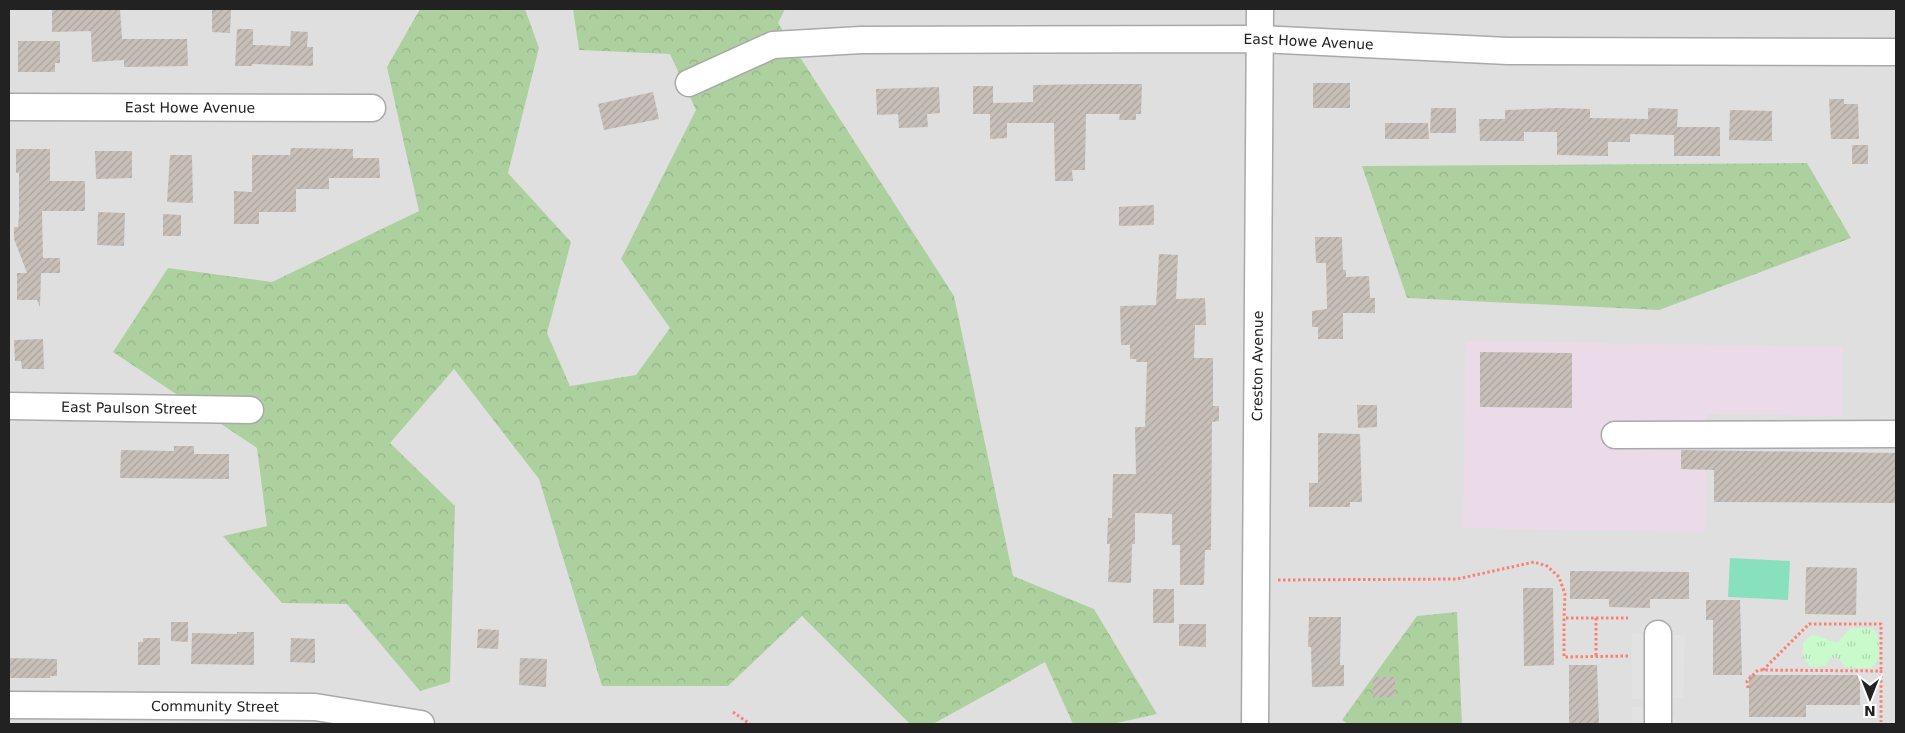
<svg xmlns="http://www.w3.org/2000/svg" width="1905" height="733" font-family="'DejaVu Sans',sans-serif">
  <defs>
    <pattern id="forest-crowns" width="20" height="18" patternUnits="userSpaceOnUse" patternTransform="scale(1.25)"><rect width="20" height="18" fill="#add19e"/><path d="M2 6a3 3 0 1 1 6 0M12 15a3 3 0 1 1 6 0" fill="none" stroke="#95b388"/></pattern>
    <pattern id="park-tufts" width="24" height="20" patternUnits="userSpaceOnUse" patternTransform="scale(1.25)"><rect width="24" height="20" fill="#c8facc"/><path d="M3 7l-1-3M5 7V3M7 7l1-3M15 17l-1-3M17 17v-4M19 17l1-3" fill="none" stroke="#acd6af"/></pattern>
    <pattern id="building-hatch" width="6" height="6" patternUnits="userSpaceOnUse" patternTransform="scale(1.25)"><rect width="6" height="6" fill="#c7bfb8"/><path d="M-1 1l2-2M0 6l6-6M5 7l2-2" fill="none" stroke="#aba49e"/></pattern>
  </defs>
  <rect width="100%" height="100%" fill="#f2efe9"/>
  <!-- residential -->
  <rect fill="#e0dfdf" x="9" y="9" width="1887" height="715"/>
  <!-- industrial -->
  <polygon fill="#ebdbe8" points="1466,341 1843,347 1842,416 1707,414 1705,532 1463,528"/>
  <!-- forest -->
  <g fill="url(#forest-crowns)">
    <polygon points="420,9 525,9 539,48 508,173 571,242 547,333 570,386 636,375 670,328 621,259 696,110 670,54 579,50 573,9 785,9 778,23 954,296 1013,576 1094,609 1157,714 1112,724 1073,724 1045,662 933,724 910,724 802,616 728,686 602,686 539,479 454,369 390,443 455,506 450,682 420,691 347,604 282,603 223,536 267,526 257,448 113,352 168,268 272,282 419,211 387,67"/>
    <polygon points="1807,163 1851,238 1659,310 1407,298 1362,166"/>
    <polygon points="1457,612 1462,724 1348,724 1342,720 1417,616"/>
  </g>
  <!-- park -->
  <path fill="url(#park-tufts)" d="M1851 628H1872L1878 634 1879 659 1871 668H1846L1838 658H1830L1825 666 1811 667 1803 658V643L1812 635C1823 635 1827 642 1838 642Z"/>
  <!-- pitch -->
  <polygon fill="#88e0be" points="1730,558 1790,561 1788,600 1728,597"/>
  <!-- parking -->
  <polygon fill="#e2e2e2" points="1632,634 1685,635 1683,698 1671,698 1670,714 1676,720 1677,724 1632,724 1632,707 1646,707 1646,699 1632,699"/>
  <!-- building -->
  <g fill="url(#building-hatch)">
    <polygon points="52,9 120,9 122,39 187,39 188,66 124,67 124,60 92,62 91,31 52,32"/>
    <polygon points="212,9 231,9 230,33 212,32"/>
    <polygon points="237,29 253,29 253,45 290,46 291,31 308,32 307,47 313,47 313,66 252,64 252,66 235,66"/>
    <polygon points="18,41 60,41 60,63 55,63 55,72 18,72"/>
    <rect x="1313" y="83" width="37" height="25"/>
    <polygon points="1095,84 1142,84 1141,114 1136,114 1136,120 1119,120 1120,114 1086,114 1085,170 1072,170 1073,181 1055,181 1054,123 1007,123 1007,138 990,139 990,114 973,114 973,86 993,86 993,103 1033,102 1033,85"/>
    <polygon points="939,87 940,113 927,114 928,127 899,128 898,114 877,115 876,89"/>
    <polygon points="653,92 659,119 604,130 598,104"/>
    <polygon points="1829,99 1844,99 1844,104 1858,104 1859,139 1831,139"/>
    <polygon points="1431,108 1456,108 1456,133 1430,133"/>
    <polygon points="1557,108 1590,109 1590,118 1648,119 1648,108 1678,109 1677,127 1720,127 1720,156 1674,156 1674,135 1630,134 1630,142 1608,142 1608,156 1557,155 1557,132 1524,132 1524,141 1480,141 1479,119 1505,119 1505,110"/>
    <polygon points="1730,110 1772,111 1772,141 1729,140"/>
    <polygon points="1385,123 1428,123 1429,139 1385,139"/>
    <rect x="1852" y="145" width="16" height="19"/>
    <polygon points="291,148 353,149 353,158 379,158 380,178 329,178 329,189 296,189 296,212 259,212 259,224 234,224 234,191 252,192 252,155 290,155"/>
    <polygon points="16,149 50,149 50,181 85,181 85,211 42,211 43,258 60,258 60,273 41,273 40,307 37,300 17,300 17,273 27,273 14,239 14,227 18,227 19,216 19,173 16,173"/>
    <polygon points="95,151 132,151 132,178 96,179"/>
    <polygon points="170,155 192,155 193,203 167,202"/>
    <polygon points="1154,205 1154,225 1119,226 1119,207"/>
    <polygon points="98,212 125,213 124,246 97,245"/>
    <polygon points="163,214 181,215 181,236 163,236"/>
    <polygon points="1315,237 1342,237 1343,270 1346,270 1346,277 1369,276 1370,298 1375,298 1375,313 1343,313 1343,339 1318,339 1318,327 1312,327 1312,311 1327,309 1326,263 1316,263"/>
    <polygon points="1159,254 1178,255 1176,299 1205,298 1206,325 1195,325 1194,358 1213,358 1213,406 1219,406 1219,421 1212,422 1211,550 1205,550 1204,585 1180,585 1180,545 1172,545 1172,514 1135,513 1135,544 1132,544 1131,583 1108,582 1110,544 1107,544 1108,518 1112,518 1113,474 1136,474 1135,427 1145,427 1147,362 1136,362 1136,359 1130,359 1130,345 1121,345 1120,306 1156,305"/>
    <polygon points="43,339 44,369 22,369 21,361 15,361 14,340"/>
    <polygon points="1480,352 1572,353 1572,408 1480,407"/>
    <polygon points="1357,405 1377,405 1377,427 1358,428"/>
    <polygon points="1318,433 1360,434 1362,502 1350,502 1350,507 1309,507 1309,483 1318,483"/>
    <polygon points="174,446 194,446 194,454 229,454 229,479 120,478 121,450 174,451"/>
    <polygon points="1681,450 1896,453 1896,503 1714,502 1714,470 1681,469"/>
    <polygon points="1806,567 1857,568 1856,615 1805,614"/>
    <polygon points="1570,571 1689,572 1689,599 1650,599 1650,608 1609,607 1609,599 1570,599"/>
    <polygon points="1523,588 1553,588 1554,665 1524,666"/>
    <rect x="1153" y="589" width="21" height="34"/>
    <polygon points="1706,600 1740,600 1742,675 1713,675 1713,620 1706,620"/>
    <polygon points="1309,617 1341,617 1340,665 1344,665 1344,686 1312,687 1311,647 1308,647"/>
    <polygon points="171,622 188,622 188,642 171,641"/>
    <polygon points="1179,624 1206,624 1206,647 1179,646"/>
    <polygon points="478,629 499,630 498,649 477,648"/>
    <polygon points="237,632 254,632 254,665 191,664 192,633 237,634"/>
    <polygon points="143,638 160,638 160,665 138,665 138,642 143,642"/>
    <polygon points="291,638 315,639 315,663 290,662"/>
    <polygon points="9,658 57,659 57,676 50,676 50,678 9,678"/>
    <polygon points="520,658 547,659 546,687 519,685"/>
    <polygon points="1569,665 1597,665 1599,723 1569,724"/>
    <polygon points="1749,675 1860,675 1860,705 1806,705 1806,717 1749,717"/>
    <polygon points="1373,677 1395,677 1395,697 1373,698"/>
  </g>
  <g fill="none" stroke-linecap="round" stroke-linejoin="round">
    <defs>
      <g id="minor">
        <path id="s1" d="M689 83 773 45 861 40 1260 39 1508 51 1896 52"/>
        <path id="s2" d="M9 107 372 108"/>
        <path id="s3" d="M9 406 250 410"/>
        <polyline points="1615,435 1896,434"/>
        <polyline points="1658,634 1658,724"/>
        <path id="s4" d="M9 705 315 707 421 724"/>
        <path id="s5" d="M1255 724 1260 9"/>
      </g>
    </defs>
    <!-- minor casing -->
    <use href="#minor" stroke="#a9a9a9" stroke-width="29"/>
    <!-- path -->
    <g stroke="#fa8072" stroke-width="3" stroke-dasharray="2.5 2.5" stroke-linecap="butt">
      <polyline points="1278,580 1457,579 1534,562 1547,566 1559,577 1565,594 1564,618"/>
      <polyline points="1596,618 1596,656"/>
      <polyline points="1628,656 1564,657 1564,618 1628,618"/>
      <polyline points="1763,670 1809,624 1881,624 1881,671"/>
      <polyline points="1748,688 1747,681 1758,670 1881,671 1881,722"/>
      <polyline points="733,712 750,724"/>
    </g>
    <!-- minor -->
    <use href="#minor" stroke="#fff" stroke-width="26"/>
  </g>
  <g text-anchor="middle" stroke-width="5" stroke-linejoin="round" paint-order="stroke">
    <!-- street labels -->
    <g font-size="14" fill="#222" stroke="#fff">
      <text dy="5" stroke="none"><textPath href="#s1" startOffset="628">East Howe Avenue</textPath></text>
      <text dy="5" stroke="none"><textPath href="#s2" startOffset="181">East Howe Avenue</textPath></text>
      <text dy="5" stroke="none"><textPath href="#s5" startOffset="358">Creston Avenue</textPath></text>
      <text dy="5" stroke="none"><textPath href="#s3" startOffset="120">East Paulson Street</textPath></text>
      <text dy="5" stroke="none"><textPath href="#s4" startOffset="206">Community Street</textPath></text>
    </g>
  </g>
  <!-- border -->
  <rect width="1905" height="733" fill="none" stroke="#222222" stroke-width="20"/>
  <!-- north arrow -->
  <g transform="translate(1870 698) rotate(180)" stroke="#ffffff" stroke-width="4" paint-order="stroke">
  <path d="M0-4L9 19L0 12L-9 19Z" fill="#222222"/>
  <text y="-8" font-size="14" font-weight="bold" text-anchor="middle" fill="#222222">N</text>
  </g>
</svg>
